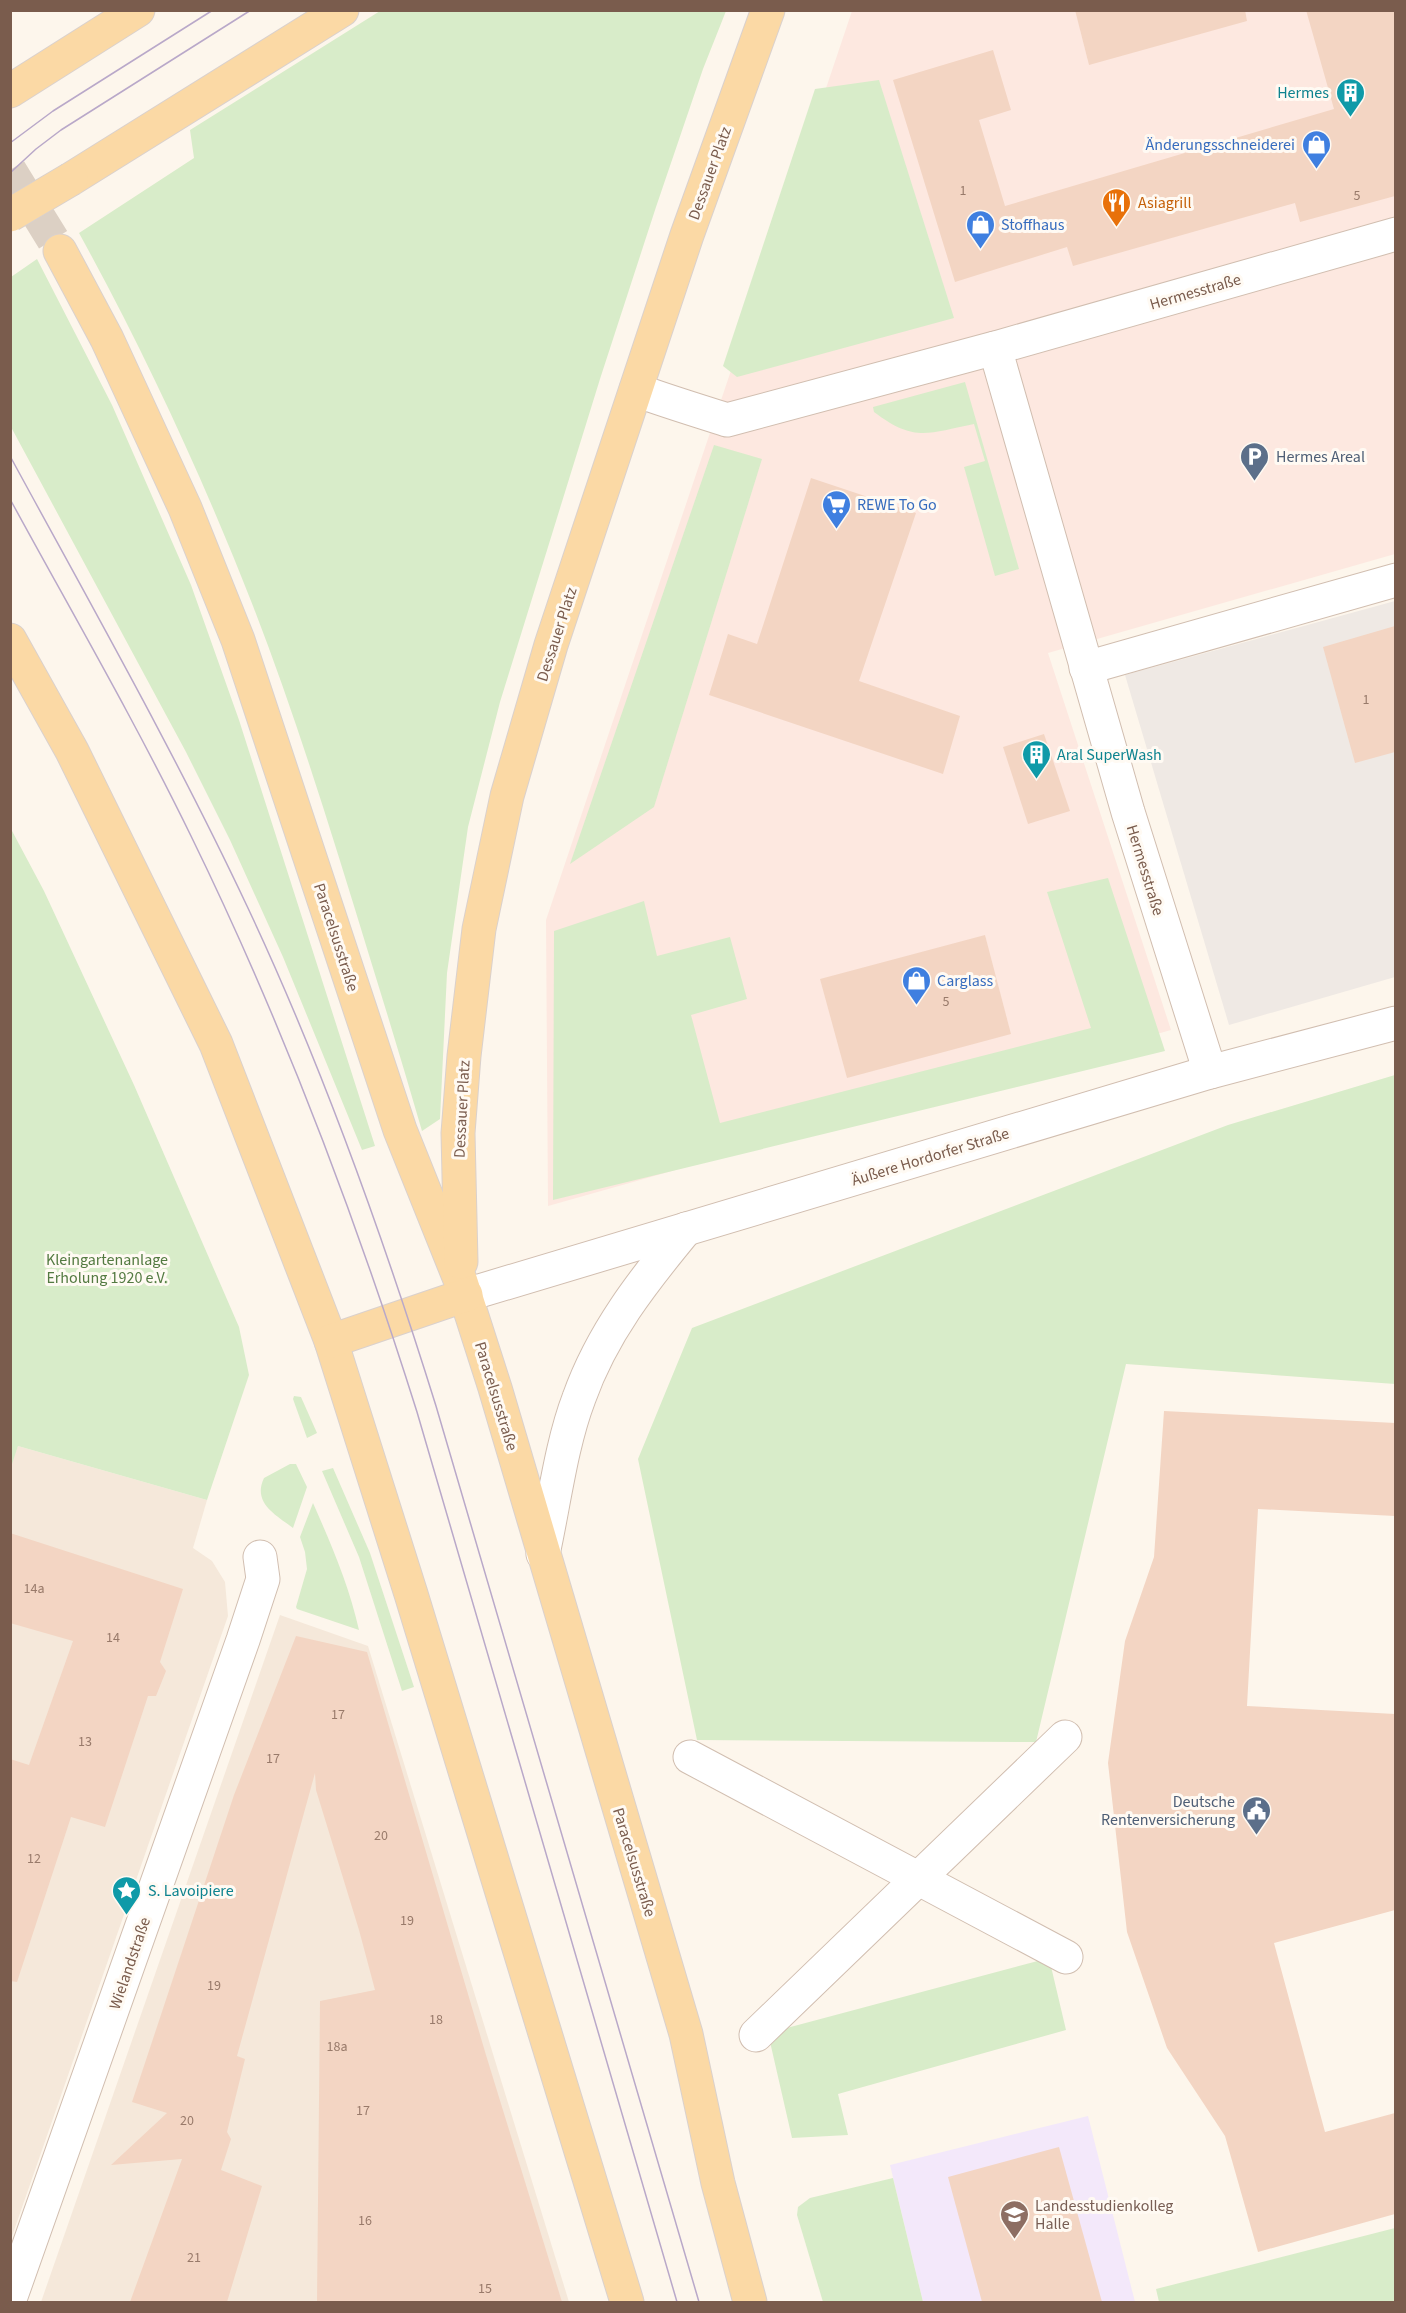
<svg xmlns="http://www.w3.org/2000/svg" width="1406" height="2313" font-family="'Source Sans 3',sans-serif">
  <rect width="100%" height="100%" fill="#fdf6ec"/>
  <!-- residential -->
  <g fill="#f5e8da">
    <polygon points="18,1446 207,1500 193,1548 212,1561 225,1582 228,1616 11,2239 10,1467"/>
    <polygon points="280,1615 368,1646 569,2302 41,2302"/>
  </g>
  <!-- commercial -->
  <polygon fill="#fde8e0" points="852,11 1395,11 1395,554 1048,653 1171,1030 548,1206 546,920"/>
  <!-- industrial -->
  <polygon fill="#efe9e4" points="1395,601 1395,977 1229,1025 1125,675"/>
  <!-- education -->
  <polygon fill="#f3e8fa" points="1088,2116 1135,2302 923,2302 890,2165"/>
  <!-- green -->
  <g fill="#d8ecc9">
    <path d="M380 11H726L703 69 656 207 600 379 500 702 468 827 447 973 440 1119 422 1131C405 1072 387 1013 369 955 333 837 297 720 253 606 203 478 145 353 79 233L194 158 190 130Z"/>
    <polygon points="879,80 954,318 737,377 723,366 815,89"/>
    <polygon points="37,259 112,405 191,585 239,720 375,1146 362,1150 283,957 230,840 186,752 11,427 11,277"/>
    <path d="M965 382 1019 569 995 576 964 467 985 461 974 424C928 433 915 443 874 412L873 407Z"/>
    <polygon points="714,445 762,459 654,807 570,864"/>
    <polygon points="11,829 44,891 134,1085 239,1327 249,1375 207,1500 18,1446 11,1467"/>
    <polygon points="1108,878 1165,1051 553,1200 554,931 644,901 657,956 730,937 747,999 691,1015 720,1123 1091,1028 1047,892"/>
    <polygon points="1395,1075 1395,1384 1126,1364 1036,1742 697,1740 638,1459 692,1328 1228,1125"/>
    <polygon points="294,1396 301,1397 317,1433 307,1438 293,1399"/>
    <path d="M290 1464H296L307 1487 293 1528C276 1515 252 1503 264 1478Z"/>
    <polygon points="333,1468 370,1553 414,1687 402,1691 359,1557 322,1471"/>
    <path d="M313 1503C331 1544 349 1585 359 1630L297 1609 296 1607 307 1569 305 1552 300 1537Z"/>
    <polygon points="1049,1958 1066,2030 838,2094 848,2135 792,2138 768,2033"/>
    <polygon points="893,2178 923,2302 823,2302 797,2215 798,2207 810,2198"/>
    <polygon points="1395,2228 1395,2302 1159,2302 1156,2289"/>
  </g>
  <!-- building -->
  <g fill="#f3d5c3">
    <polygon points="1075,10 1245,10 1247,21 1089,65"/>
    <polygon points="1306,10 1395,10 1395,196 1300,222 1295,203 1073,266 1067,247 955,282 893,80 993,50 1011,110 979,120 1005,206 1334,109"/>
    <polygon points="811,478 916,513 859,681 960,716 943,774 709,695 728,634 757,644"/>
    <polygon points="1395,626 1395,752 1355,763 1323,647"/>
    <polygon points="1044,734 1070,811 1028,824 1003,747"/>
    <polygon points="985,935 1011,1034 847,1078 820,979"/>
    <polygon points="1164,1411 1395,1423 1395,1516 1258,1509 1247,1706 1395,1714 1395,1910 1274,1943 1325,2132 1395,2113 1395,2214 1258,2252 1225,2136 1167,2048 1127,1932 1108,1763 1125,1641 1154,1557"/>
    <polygon points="10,1533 183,1589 160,1662 166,1671 156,1696 148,1696 105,1827 71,1817 17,1982 10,1981 10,1759 29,1765 73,1641 10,1623"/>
    <polygon points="296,1636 367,1652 486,2055 562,2302 317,2302 320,2001 375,1990 359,1930 316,1790 315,1773 237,2056 245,2059 227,2132 231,2139 221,2170 262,2186 227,2302 130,2302 182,2159 111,2165 167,2113 132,2102 234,1795"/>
    <polygon points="1059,2147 1102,2302 982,2302 948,2177"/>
  </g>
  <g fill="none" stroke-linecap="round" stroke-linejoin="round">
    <!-- major-tunnel -->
    <polyline stroke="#dcd0c4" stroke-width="33" stroke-dasharray="33 16" stroke-linecap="butt" points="10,170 60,251"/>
    <defs>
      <g id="minor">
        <path d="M636 390C666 401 696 410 727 420L995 348"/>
        <polyline points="1086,668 1396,580"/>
        <polyline points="1210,1072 1128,812 995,348 1396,234"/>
        <polyline points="466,1295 1210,1072 1396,1023"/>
        <path d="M543 1554C554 1504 561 1445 579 1398 602 1333 643 1281 686 1229"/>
        <polyline points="690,1757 1066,1957"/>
        <polyline points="756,2035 1065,1737"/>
        <polyline points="10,2299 243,1640 263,1579 260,1557"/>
      </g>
      <g id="major">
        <polyline points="10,91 138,10"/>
        <polyline points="71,179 342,10"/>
        <polyline points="60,251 107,339 185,508 238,640 400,1130 461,1282 495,1388 686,2034 718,2183 750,2302"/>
        <polyline points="10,640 72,751 216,1044 331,1341 411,1594 627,2302"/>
        <polyline points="461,1262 458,1133 464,1056 479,929 507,796 551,645 687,235 768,10"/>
        <polyline points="331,1341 466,1295"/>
      </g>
    </defs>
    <!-- minor casing -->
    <use href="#minor" stroke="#d1beb0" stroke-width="35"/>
    <!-- major casing -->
    <use href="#major" stroke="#dad1cd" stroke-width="35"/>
    <!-- minor -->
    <use href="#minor" stroke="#fff" stroke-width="33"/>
    <!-- major -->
    <use href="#major" stroke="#fbd9a5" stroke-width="33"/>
    <!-- tram -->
    <g stroke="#b9a8c9" stroke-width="1.5">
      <polyline points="10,143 53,111 213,10"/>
      <polyline points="10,173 36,149 61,130 251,10"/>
      <path d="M10 456C91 605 175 753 247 906 323 1067 383 1236 436 1406L699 2302"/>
      <path d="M10 499C71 611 135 721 191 836 282 1022 355 1215 417 1412L677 2302"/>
    </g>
    <defs>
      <polyline id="major-bridge" points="10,215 71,179"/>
    </defs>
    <!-- major-bridge casing -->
    <use href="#major-bridge" stroke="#dad1cd" stroke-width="35" stroke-linecap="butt"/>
    <!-- major-bridge -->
    <use href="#major-bridge" stroke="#fbd9a5" stroke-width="33"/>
  </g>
  <!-- icons -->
  <defs>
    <symbol id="building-pin" viewBox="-11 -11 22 30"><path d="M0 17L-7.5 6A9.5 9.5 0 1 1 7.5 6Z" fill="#0f9aa8" stroke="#fffaf3"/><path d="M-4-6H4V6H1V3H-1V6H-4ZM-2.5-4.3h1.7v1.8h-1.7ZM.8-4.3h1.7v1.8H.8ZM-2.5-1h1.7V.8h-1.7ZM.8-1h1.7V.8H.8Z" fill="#fff"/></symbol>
    <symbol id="shop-pin" viewBox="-11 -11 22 30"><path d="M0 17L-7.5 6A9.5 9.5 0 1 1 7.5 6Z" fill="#3f7fe0" stroke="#fffaf3"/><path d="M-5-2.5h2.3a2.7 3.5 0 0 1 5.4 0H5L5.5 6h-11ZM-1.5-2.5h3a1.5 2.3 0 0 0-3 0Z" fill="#fff"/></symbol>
    <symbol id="restaurant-pin" viewBox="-11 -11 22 30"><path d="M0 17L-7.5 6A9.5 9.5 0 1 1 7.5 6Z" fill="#e8710a" stroke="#fffaf3"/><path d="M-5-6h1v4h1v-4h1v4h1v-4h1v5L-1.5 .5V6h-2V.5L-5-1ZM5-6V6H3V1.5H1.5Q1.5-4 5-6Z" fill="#fff"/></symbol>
    <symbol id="parking-pin" viewBox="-11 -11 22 30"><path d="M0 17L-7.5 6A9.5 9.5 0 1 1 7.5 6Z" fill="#5c6f8a" stroke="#fffaf3"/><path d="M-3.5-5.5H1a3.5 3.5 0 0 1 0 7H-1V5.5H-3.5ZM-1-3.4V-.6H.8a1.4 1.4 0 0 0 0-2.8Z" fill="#fff"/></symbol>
    <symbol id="supermarket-pin" viewBox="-11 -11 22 30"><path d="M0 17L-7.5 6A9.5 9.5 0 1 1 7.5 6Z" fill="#3f7fe0" stroke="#fffaf3"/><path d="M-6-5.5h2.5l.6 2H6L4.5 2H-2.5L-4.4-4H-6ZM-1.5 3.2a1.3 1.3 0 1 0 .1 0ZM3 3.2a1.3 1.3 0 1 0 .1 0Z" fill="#fff"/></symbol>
    <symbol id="civic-pin" viewBox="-11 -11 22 30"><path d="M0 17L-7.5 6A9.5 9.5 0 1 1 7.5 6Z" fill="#5c6f8a" stroke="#fffaf3"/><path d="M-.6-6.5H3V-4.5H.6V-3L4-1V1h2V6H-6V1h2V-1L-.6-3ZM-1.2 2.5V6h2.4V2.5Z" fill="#fff"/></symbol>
    <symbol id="sight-pin" viewBox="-11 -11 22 30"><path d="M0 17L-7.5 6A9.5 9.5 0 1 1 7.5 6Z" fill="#0f9aa8" stroke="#fffaf3"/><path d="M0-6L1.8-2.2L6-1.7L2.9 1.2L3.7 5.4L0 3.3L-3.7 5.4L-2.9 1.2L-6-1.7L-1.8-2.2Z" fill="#fff"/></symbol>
    <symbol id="university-pin" viewBox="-11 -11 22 30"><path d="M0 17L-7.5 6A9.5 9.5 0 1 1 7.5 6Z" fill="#8d6e63" stroke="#fffaf3"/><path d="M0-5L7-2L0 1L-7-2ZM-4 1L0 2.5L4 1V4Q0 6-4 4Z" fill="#fff"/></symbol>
  </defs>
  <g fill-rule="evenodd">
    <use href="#building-pin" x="1334" y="76" width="33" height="45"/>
    <use href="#shop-pin" x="1300" y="128" width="33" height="45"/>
    <use href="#restaurant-pin" x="1100" y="186" width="33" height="45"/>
    <use href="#shop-pin" x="964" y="208" width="33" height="45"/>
    <use href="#parking-pin" x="1238" y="440" width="33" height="45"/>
    <use href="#supermarket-pin" x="820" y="488" width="33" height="45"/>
    <use href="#building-pin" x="1020" y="738" width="33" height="45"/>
    <use href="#shop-pin" x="900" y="964" width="33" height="45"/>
    <use href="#civic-pin" x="1240" y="1794" width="33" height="45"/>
    <use href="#sight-pin" x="110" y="1874" width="33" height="45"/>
    <use href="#university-pin" x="998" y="2198" width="33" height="45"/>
  </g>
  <g text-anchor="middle" stroke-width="6" stroke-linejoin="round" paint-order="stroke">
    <!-- number labels -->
    <g font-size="14" fill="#987a6a">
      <text x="963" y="195">1</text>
      <text x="1357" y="200">5</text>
      <text x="1366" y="704">1</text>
      <text x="946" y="1006">5</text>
      <text x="34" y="1593">14a</text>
      <text x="113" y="1642">14</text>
      <text x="338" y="1719">17</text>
      <text x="85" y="1746">13</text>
      <text x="273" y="1763">17</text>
      <text x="381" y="1840">20</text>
      <text x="34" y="1863">12</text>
      <text x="407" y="1925">19</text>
      <text x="214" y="1990">19</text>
      <text x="436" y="2024">18</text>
      <text x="337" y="2051">18a</text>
      <text x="363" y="2115">17</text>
      <text x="187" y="2125">20</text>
      <text x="365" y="2225">16</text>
      <text x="194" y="2262">21</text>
      <text x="485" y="2293">15</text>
    </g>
    <!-- culture labels -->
    <g font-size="16" fill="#0d838f" stroke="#fffaf3" text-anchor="start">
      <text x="1329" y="98" text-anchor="end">Hermes</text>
      <text x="1057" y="760">Aral SuperWash</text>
      <text x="148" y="1896">S. Lavoipiere</text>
    </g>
    <!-- shop labels -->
    <g font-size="16" fill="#366cbe" stroke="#fffaf3" text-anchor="start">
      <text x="1295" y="150" text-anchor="end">Änderungsschneiderei</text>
      <text x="1001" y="230">Stoffhaus</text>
      <text x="857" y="510">REWE To Go</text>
      <text x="937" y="986">Carglass</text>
    </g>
    <!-- street labels -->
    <g font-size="16" fill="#7a5c4d" stroke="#fffaf3">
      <text transform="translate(709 173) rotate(-70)" y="6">Dessauer Platz</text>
      <text transform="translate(1195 291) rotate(-16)" y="6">Hermesstraße</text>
      <text transform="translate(556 634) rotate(-72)" y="6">Dessauer Platz</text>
      <text transform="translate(1146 870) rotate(73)" y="6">Hermesstraße</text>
      <text transform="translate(337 937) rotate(72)" y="6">Paracelsusstraße</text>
      <text transform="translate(461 1109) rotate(-87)" y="6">Dessauer Platz</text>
      <text transform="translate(930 1156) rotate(-17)" y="6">Äußere Hordorfer Straße</text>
      <text transform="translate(497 1396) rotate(73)" y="6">Paracelsusstraße</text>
      <text transform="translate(635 1862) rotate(73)" y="6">Paracelsusstraße</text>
      <text transform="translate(129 1963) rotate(-71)" y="6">Wielandstraße</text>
    </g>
    <!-- food labels -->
    <g font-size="16" fill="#c56008" stroke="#fffaf3" text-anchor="start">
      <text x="1138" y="208">Asiagrill</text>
    </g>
    <!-- service labels -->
    <g font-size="16" fill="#4e5e75" stroke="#fffaf3" text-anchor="start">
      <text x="1276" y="462">Hermes Areal</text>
      <text x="1235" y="1807" text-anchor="end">Deutsche<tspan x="1235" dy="18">Rentenversicherung</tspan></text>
    </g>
    <!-- park labels -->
    <g font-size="16" fill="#537a41" stroke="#fffaf3">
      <text x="107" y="1265">Kleingartenanlage<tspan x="107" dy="18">Erholung 1920 e.V.</tspan></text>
    </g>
    <!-- education labels -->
    <g font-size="16" fill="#785e54" stroke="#fffaf3" text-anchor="start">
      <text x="1035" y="2211">Landesstudienkolleg<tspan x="1035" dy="18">Halle</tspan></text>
    </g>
  </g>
  <!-- border -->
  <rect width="1406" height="2313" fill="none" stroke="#7a5c4d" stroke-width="24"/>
</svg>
